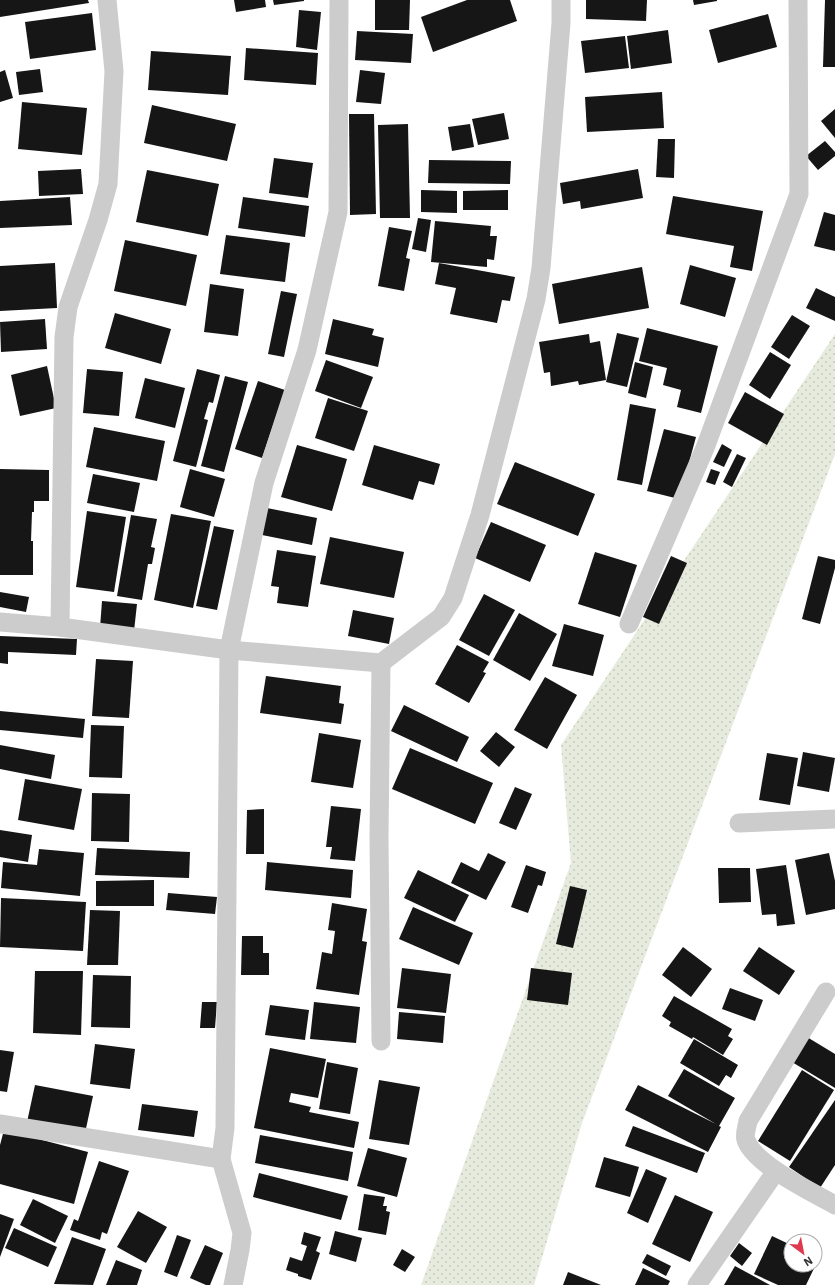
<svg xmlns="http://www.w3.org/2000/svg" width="835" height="1285" font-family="'IBM Plex Sans',sans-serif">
  <defs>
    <pattern id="grass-dots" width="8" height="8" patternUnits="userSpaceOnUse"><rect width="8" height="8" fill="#e6ebdd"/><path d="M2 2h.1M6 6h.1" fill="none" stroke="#c6cabe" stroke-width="1.8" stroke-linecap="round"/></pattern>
  </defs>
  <rect width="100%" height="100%" fill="#fff"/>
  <!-- grass -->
  <polygon fill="url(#grass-dots)" points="835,334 835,454 582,1123 534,1285 421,1285 571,863 561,745"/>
  <!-- building -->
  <g fill="#161616">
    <polygon points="0,0 88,0 89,3 0,17"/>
    <polygon points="234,0 265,0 266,7 236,12"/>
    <polygon points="273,0 304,0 304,1 274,5"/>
    <polygon points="375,0 410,0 409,30 375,30"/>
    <polygon points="467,0 510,0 517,21 433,52 421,17"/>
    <polygon points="586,0 647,0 646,21 586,19"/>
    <polygon points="693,0 717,0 717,1 694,5"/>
    <polygon points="825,0 835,0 835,67 823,67"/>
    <polygon points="299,10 321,12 317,50 296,47"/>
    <polygon points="92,13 96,50 30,59 25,22"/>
    <polygon points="768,14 777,47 718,63 709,30"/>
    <polygon points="668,30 672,63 631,69 627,36"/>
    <polygon points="357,31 413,34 411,63 355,60"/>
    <polygon points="625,36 629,68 585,73 581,41"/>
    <polygon points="246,48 318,53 316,85 244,80"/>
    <polygon points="151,51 231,56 228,95 148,90"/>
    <polygon points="40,69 43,92 19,95 16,72"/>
    <polygon points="5,70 13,98 0,102 0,72"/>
    <polygon points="360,70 385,73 381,104 356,102"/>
    <polygon points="662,92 664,128 587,132 585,97"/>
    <polygon points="22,102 87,108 82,155 18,149"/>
    <polygon points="152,105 236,124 227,161 144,143"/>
    <polygon points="835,109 835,138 821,121"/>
    <polygon points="504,113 509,139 478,145 472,119"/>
    <polygon points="349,114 374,114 376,214 350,215"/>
    <polygon points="408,124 410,218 380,218 378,125"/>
    <polygon points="470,124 474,147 452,151 448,127"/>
    <polygon points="658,139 675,139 674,178 656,177"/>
    <polygon points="825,141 835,152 835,156 818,170 806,156"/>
    <polygon points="274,158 313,163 308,198 269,193"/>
    <polygon points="429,160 511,161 510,184 428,183"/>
    <polygon points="81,169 83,194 39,196 38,171"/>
    <polygon points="638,169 643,198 581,209 580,201 563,204 560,183"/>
    <polygon points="147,170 219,184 208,236 136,222"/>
    <polygon points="421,190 457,191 457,213 421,212"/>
    <polygon points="508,190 508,210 463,210 463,191"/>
    <polygon points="673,196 763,211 752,271 730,267 734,246 666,234"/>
    <polygon points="70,197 72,225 0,228 0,201"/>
    <polygon points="243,197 309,206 305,237 238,228"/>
    <polygon points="824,212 835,215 835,251 814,246"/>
    <polygon points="418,218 431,220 426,252 412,249"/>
    <polygon points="435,221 491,226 490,236 497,236 494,260 487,259 487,267 431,262"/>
    <polygon points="389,227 412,231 406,258 410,259 404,291 378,286"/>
    <polygon points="226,235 290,243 285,282 220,274"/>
    <polygon points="125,240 197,255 186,306 114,291"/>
    <polygon points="55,263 57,308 0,311 0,266"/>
    <polygon points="439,263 515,277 510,301 502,300 497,323 450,314 456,288 435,284"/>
    <polygon points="690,265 736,278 725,317 680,304"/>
    <polygon points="642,267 649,308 559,324 552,284"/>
    <polygon points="210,284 244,289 238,336 204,332"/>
    <polygon points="816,288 835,297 835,321 806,308"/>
    <polygon points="281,291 297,294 284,357 268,354"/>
    <polygon points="115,313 171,329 161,364 105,348"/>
    <polygon points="792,315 810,326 789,359 771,347"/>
    <polygon points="45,319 47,349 1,352 0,322"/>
    <polygon points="333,319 374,329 372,335 384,338 378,367 325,354"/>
    <polygon points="647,328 718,346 701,413 677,407 681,390 663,385 667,368 639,361"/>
    <polygon points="617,333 639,338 627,387 606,382"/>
    <polygon points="589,334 590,343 600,341 606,380 579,385 578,381 551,386 550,372 544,373 539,342"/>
    <polygon points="770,352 791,365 770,399 749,385"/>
    <polygon points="326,360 373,377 361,408 315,391"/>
    <polygon points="635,362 653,367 646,398 628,393"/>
    <polygon points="47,366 56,408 20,416 11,375"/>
    <polygon points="87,369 123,372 119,416 83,413"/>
    <polygon points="197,369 220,375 213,403 209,402 204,419 208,420 196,467 173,461"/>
    <polygon points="225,376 248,382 224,472 201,466"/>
    <polygon points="145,378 185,388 175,428 135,418"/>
    <polygon points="258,381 285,390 262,458 235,449"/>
    <polygon points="745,392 784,414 767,445 728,423"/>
    <polygon points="328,398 368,411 354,451 315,438"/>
    <polygon points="630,404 656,409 642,485 617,480"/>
    <polygon points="94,427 165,441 157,481 86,467"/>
    <polygon points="664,429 696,437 679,499 647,491"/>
    <polygon points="722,444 732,450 724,467 713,462"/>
    <polygon points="297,445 347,459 332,511 281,497"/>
    <polygon points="374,445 440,464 434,485 419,481 413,500 362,485"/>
    <polygon points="737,454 746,458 732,487 723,482"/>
    <polygon points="515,462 595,494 578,536 497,504"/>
    <polygon points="0,469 49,470 49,501 34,501 34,512 32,512 31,541 33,541 33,575 0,575"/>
    <polygon points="190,469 225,479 214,517 180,507"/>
    <polygon points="711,469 720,472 715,485 706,482"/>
    <polygon points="93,474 140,483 134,512 87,503"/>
    <polygon points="267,508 317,518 312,545 262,535"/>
    <polygon points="87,511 126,517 114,592 76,587"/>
    <polygon points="171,514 211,521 193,608 154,600"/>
    <polygon points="131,515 157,519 151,547 155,548 152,564 148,564 142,600 117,596"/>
    <polygon points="491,522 546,545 530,582 475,558"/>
    <polygon points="214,526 234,530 217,610 196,606"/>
    <polygon points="330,537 404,552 394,598 320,584"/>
    <polygon points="277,550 316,556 308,607 277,603 279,587 271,586"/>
    <polygon points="595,552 637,565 620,617 578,604"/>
    <polygon points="671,556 687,563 659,624 643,617"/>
    <polygon points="818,556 835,560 835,568 820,624 802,619"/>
    <polygon points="0,592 29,597 26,612 0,607"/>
    <polygon points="484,594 515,610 489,656 459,640"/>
    <polygon points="102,601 137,604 134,631 100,628"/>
    <polygon points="353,610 394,618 389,644 348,636"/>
    <polygon points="519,613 557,634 530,681 493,660"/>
    <polygon points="564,624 604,635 593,676 552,666"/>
    <polygon points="0,636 77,639 76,655 8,652 8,664 0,663"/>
    <polygon points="457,645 489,662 483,672 486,673 469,703 435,684"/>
    <polygon points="96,659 133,661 129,718 92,716"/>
    <polygon points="266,676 341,686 339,703 344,704 341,724 260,713"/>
    <polygon points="545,677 577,695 547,749 514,730"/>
    <polygon points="404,705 469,737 457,762 391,731"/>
    <polygon points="0,711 85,719 83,738 0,730"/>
    <polygon points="91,725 124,726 122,778 89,777"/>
    <polygon points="496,732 515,747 499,767 480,751"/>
    <polygon points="319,733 361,740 353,788 311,782"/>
    <polygon points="0,745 55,755 51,779 0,769"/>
    <polygon points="410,748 493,783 475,824 392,789"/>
    <polygon points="803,752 835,758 829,792 797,786"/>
    <polygon points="767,753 798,758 790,805 759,800"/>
    <polygon points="25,779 82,789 74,830 18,820"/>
    <polygon points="515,787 532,794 516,830 499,823"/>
    <polygon points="92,793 130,794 129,842 91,841"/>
    <polygon points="331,806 361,809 355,861 330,859 332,847 326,847"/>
    <polygon points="264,809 264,854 246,854 247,810"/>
    <polygon points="0,830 32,835 28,862 0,857"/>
    <polygon points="97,848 190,852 189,878 95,875"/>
    <polygon points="39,849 84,853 80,896 1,888 3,862 37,865"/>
    <polygon points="488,853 506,862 486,900 451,883 461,862 479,871"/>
    <polygon points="829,853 835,881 835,909 806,915 795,860"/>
    <polygon points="267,862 353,870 351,898 265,890"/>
    <polygon points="526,865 546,872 542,886 538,885 528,913 511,907"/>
    <polygon points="786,865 795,924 777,926 776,914 762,915 756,869"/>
    <polygon points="718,868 750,868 751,902 719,903"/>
    <polygon points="418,870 469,895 455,922 404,898"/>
    <polygon points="154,880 154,906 96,906 96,881"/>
    <polygon points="570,886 587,890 573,948 556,944"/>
    <polygon points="168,893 217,897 215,914 166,910"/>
    <polygon points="1,898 86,902 83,951 0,947"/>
    <polygon points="332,903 367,909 362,941 367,942 359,995 316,989 322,952 332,954 335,931 328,930"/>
    <polygon points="413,907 473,933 459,965 399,939"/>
    <polygon points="90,910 120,911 118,965 87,965"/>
    <polygon points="242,936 263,936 263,953 269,953 269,975 241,975"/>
    <polygon points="683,947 712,969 691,997 662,975"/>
    <polygon points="759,947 795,971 779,995 743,971"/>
    <polygon points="402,968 451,974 446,1013 397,1008"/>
    <polygon points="531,968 572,973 568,1005 527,1000"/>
    <polygon points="35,971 83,971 81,1035 33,1033"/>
    <polygon points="93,975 131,976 130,1028 91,1027"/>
    <polygon points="730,988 763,1000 755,1021 722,1009"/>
    <polygon points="674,996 732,1029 728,1036 733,1039 723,1055 693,1037 692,1039 669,1026 671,1022 662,1016"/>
    <polygon points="202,1002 217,1002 215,1028 200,1028"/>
    <polygon points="314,1002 360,1007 356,1043 310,1039"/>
    <polygon points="270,1005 309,1010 305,1040 265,1035"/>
    <polygon points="399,1012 445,1016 443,1043 397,1039"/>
    <polygon points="802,1034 835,1054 835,1088 787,1059"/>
    <polygon points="694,1039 738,1065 731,1078 726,1075 719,1086 680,1063"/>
    <polygon points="95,1044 135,1049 130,1089 90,1084"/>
    <polygon points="270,1048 326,1059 318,1098 291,1093 289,1102 311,1107 309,1112 359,1122 354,1148 254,1128"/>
    <polygon points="0,1050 14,1052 7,1092 0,1091"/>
    <polygon points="327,1062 358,1068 350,1114 319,1109"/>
    <polygon points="684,1069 735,1098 719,1126 721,1127 708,1152 625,1110 638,1085 716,1124 668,1096"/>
    <polygon points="802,1070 834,1090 790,1161 758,1141"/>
    <polygon points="379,1080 420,1087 409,1145 369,1139"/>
    <polygon points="35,1085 93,1096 85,1133 27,1122"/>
    <polygon points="835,1100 835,1165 820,1188 789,1167"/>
    <polygon points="142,1104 198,1111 194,1137 138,1130"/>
    <polygon points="633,1126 705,1153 697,1173 625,1146"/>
    <polygon points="4,1130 88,1152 74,1204 0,1184 0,1145"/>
    <polygon points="260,1135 353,1152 348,1181 255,1163"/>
    <polygon points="368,1148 407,1158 397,1197 357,1186"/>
    <polygon points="604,1157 639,1167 630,1197 595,1187"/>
    <polygon points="99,1161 129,1171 107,1234 102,1232 100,1240 70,1230 74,1219 78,1221"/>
    <polygon points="646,1169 667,1178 648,1223 627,1213"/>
    <polygon points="259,1173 348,1196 341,1220 253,1197"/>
    <polygon points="364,1194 385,1197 383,1206 387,1206 386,1211 390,1212 386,1235 358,1230"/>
    <polygon points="675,1195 713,1212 690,1262 652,1244"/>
    <polygon points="33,1199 68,1216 55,1243 20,1225"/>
    <polygon points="138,1211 167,1227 146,1263 117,1247"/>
    <polygon points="0,1214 14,1219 0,1257"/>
    <polygon points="14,1228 57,1247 48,1267 5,1248"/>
    <polygon points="335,1231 362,1238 356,1262 329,1254"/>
    <polygon points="304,1232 321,1237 316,1251 320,1253 311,1280 298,1276 298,1274 286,1270 290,1257 302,1261 307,1246 301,1244"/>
    <polygon points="177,1235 191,1240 177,1277 164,1272"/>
    <polygon points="772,1236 791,1245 791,1265 815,1265 815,1256 819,1258 806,1285 778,1285 754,1274"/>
    <polygon points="72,1237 106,1249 93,1285 54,1284"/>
    <polygon points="739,1243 752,1253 742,1266 730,1256"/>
    <polygon points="205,1245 223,1253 210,1285 206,1285 190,1278"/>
    <polygon points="402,1249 415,1257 405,1272 393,1265"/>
    <polygon points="647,1254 671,1266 666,1276 642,1263"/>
    <polygon points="116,1260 142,1270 137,1285 106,1285"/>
    <polygon points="735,1266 770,1285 724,1285"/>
    <polygon points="643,1268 670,1281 668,1285 635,1285"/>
    <polygon points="568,1272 601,1285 563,1285"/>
  </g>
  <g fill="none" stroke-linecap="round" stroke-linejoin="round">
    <!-- minor -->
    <g stroke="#ccc" stroke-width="19">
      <polyline points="0,622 60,627 229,650 381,663 441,617 453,598 480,515 536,299 541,268 561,23 561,0"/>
      <polyline points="629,624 705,448 799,194 798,0"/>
      <polyline points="60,627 64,337 68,307 98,220 108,184 114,71 107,0"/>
      <polyline points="381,663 379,837 381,1041"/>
      <polyline points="739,823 835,819"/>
      <path d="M826 992 748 1121C747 1127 744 1135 746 1140 755 1165 812 1192 835 1205"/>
      <polyline points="0,1124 221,1159"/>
      <polyline points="233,1285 240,1250 242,1233 221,1159 225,1128 229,650 264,483 307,350 338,212 339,0"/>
      <polyline points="697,1285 776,1171"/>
    </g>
  </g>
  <!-- north arrow -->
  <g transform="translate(803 1253) rotate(148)"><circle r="19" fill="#ffffff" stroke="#acacac"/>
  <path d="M0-3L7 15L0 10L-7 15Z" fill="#de394f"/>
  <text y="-6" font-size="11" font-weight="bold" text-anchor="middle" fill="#2f2f2f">N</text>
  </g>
</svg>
